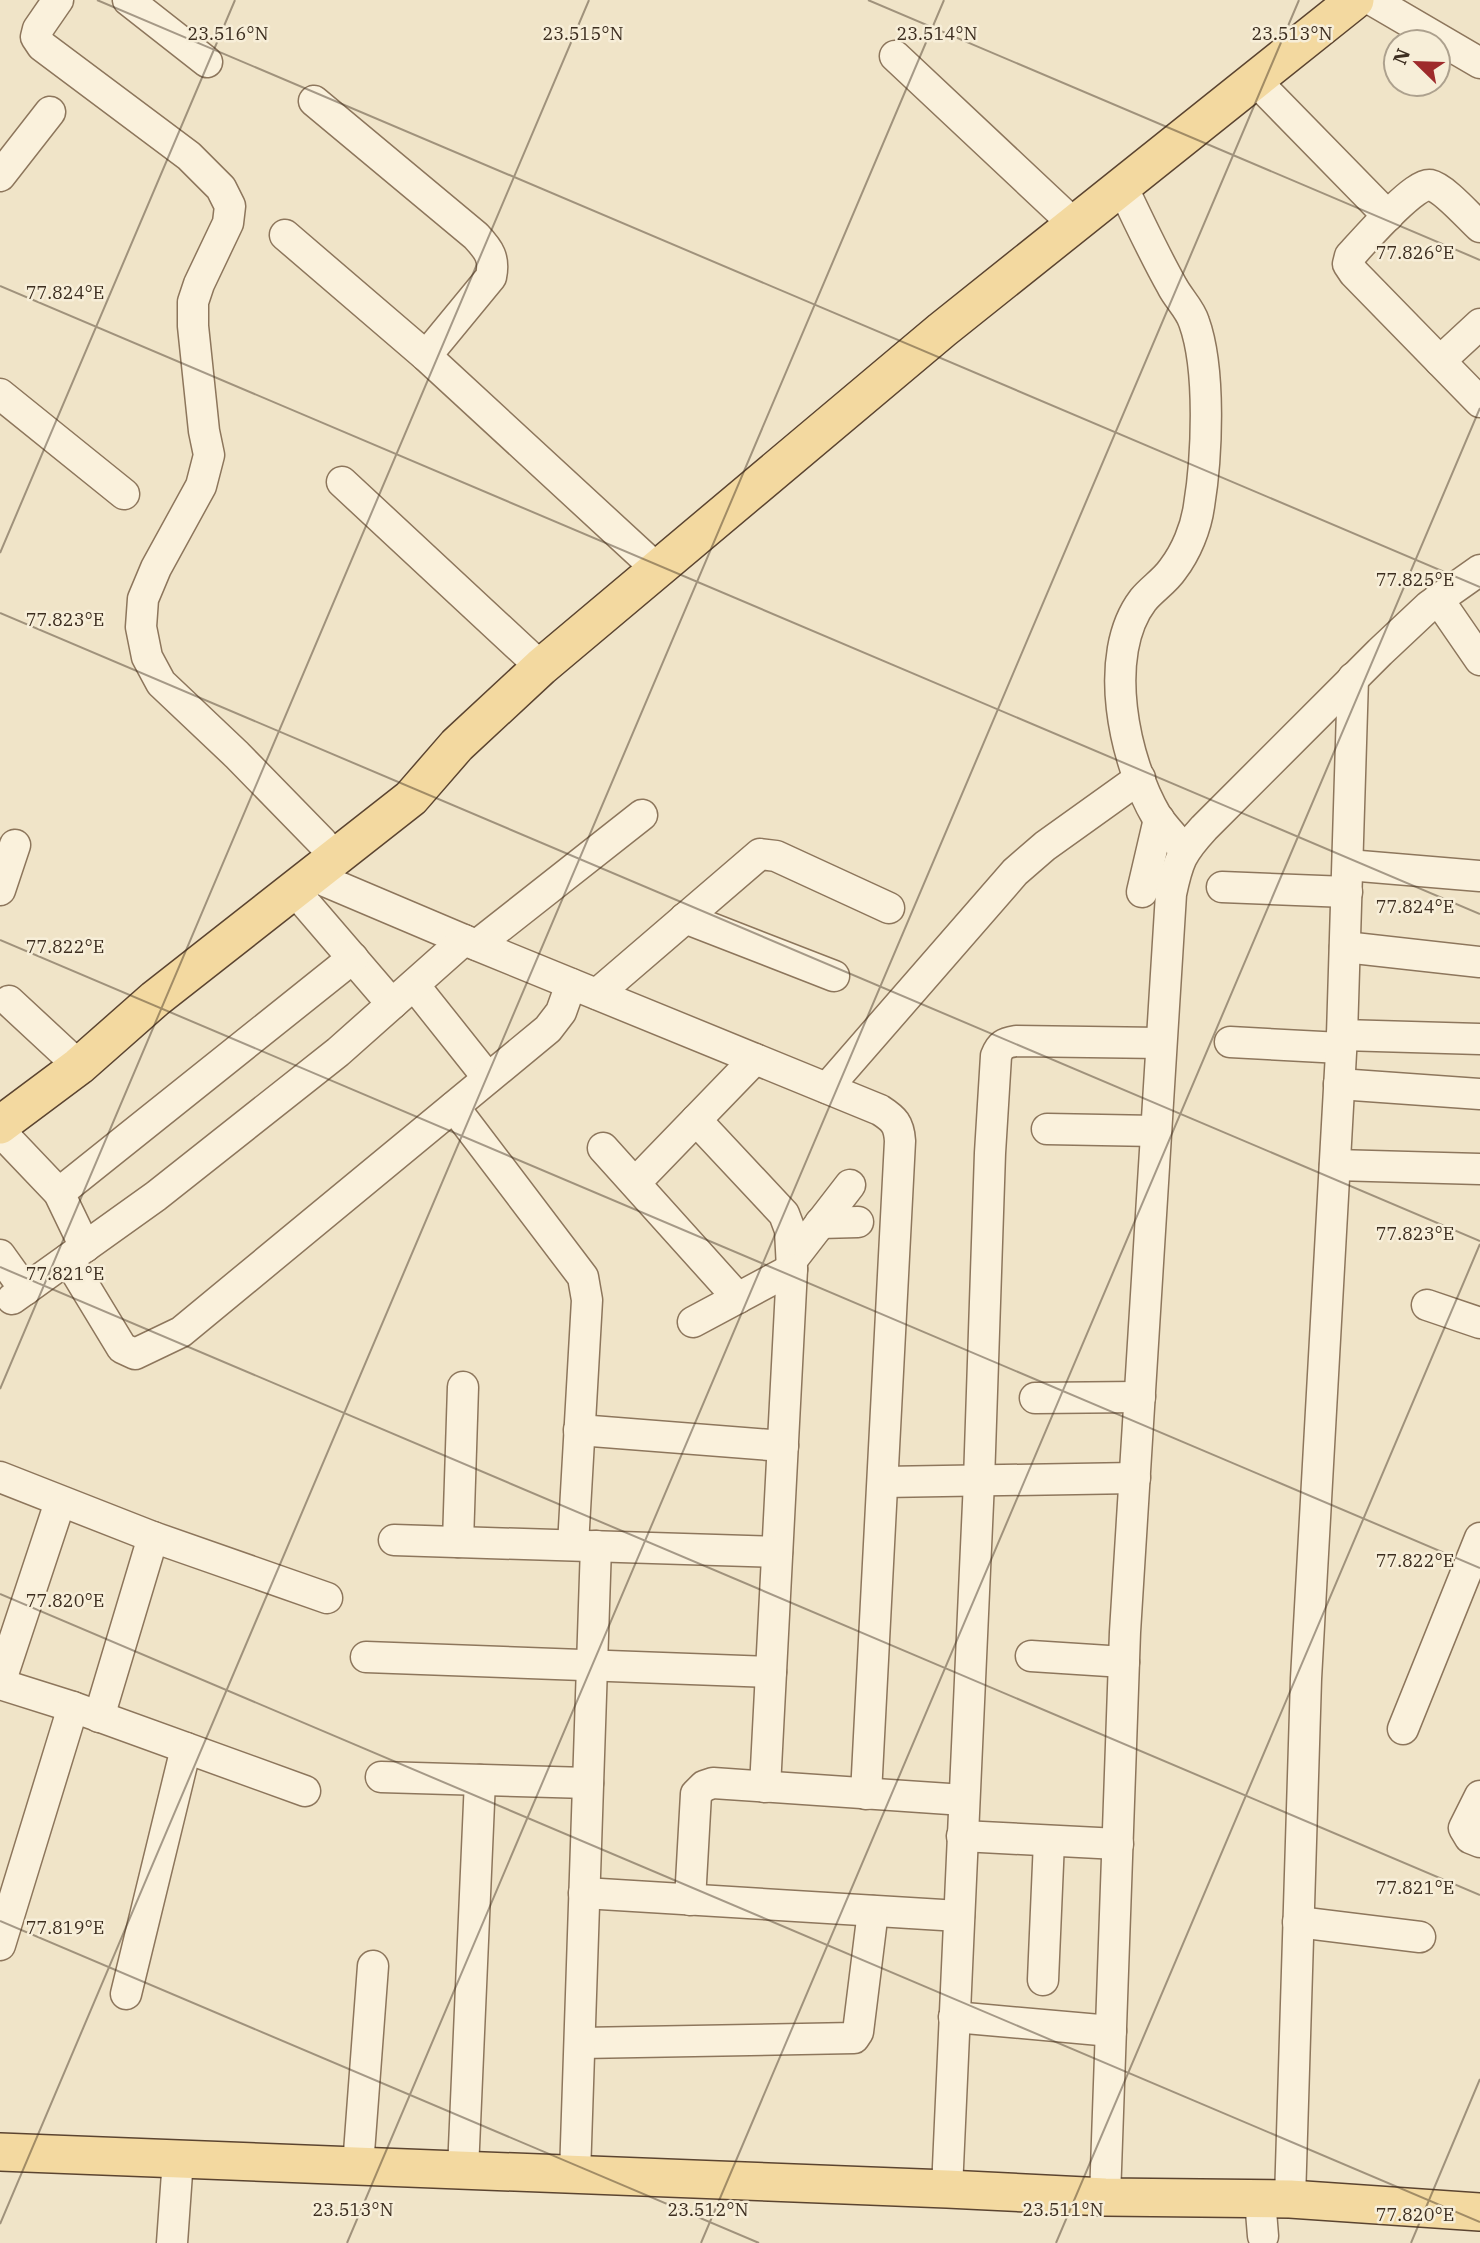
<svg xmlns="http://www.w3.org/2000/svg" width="1480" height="2243" font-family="'IBM Plex Serif',serif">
  <rect width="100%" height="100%" fill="#f0e4c8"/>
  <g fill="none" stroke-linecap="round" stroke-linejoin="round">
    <defs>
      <g id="minor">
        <polyline points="58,0 38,29 36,37 42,46 189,156 221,188 230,206 228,223 199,284 193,302 193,326 204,431 209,455 201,486 156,568 143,599 141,627 147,657 161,683 237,755 322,842"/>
        <polyline points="128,0 207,62"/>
        <polyline points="1372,0 1480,63"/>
        <polyline points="895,56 1075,225"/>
        <polyline points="1255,80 1388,216"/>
        <path d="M314 101 476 236C489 250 495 258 491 277L426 356"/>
        <polyline points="0,176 50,112"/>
        <path d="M1122 186C1138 220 1154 254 1172 286 1178 298 1190 309 1194 322 1211 369 1207 457 1199 506 1196 528 1186 552 1173 569 1165 581 1152 589 1143 600 1101 655 1124 761 1157 817 1165 828 1175 839 1184 849"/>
        <path d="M1480 227C1469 217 1444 188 1430 185 1415 182 1362 243 1350 256L1348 264 1354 273 1480 402"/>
        <polyline points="285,235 426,356 657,569"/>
        <polyline points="1440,361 1480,324"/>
        <polyline points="0,394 124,494"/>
        <polyline points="342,482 541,667"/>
        <polyline points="1438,599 1480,660"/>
        <polyline points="1348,865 1480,876"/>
        <path d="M313 876 464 940 880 1110C894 1119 899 1124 900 1141L866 1794"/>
        <polyline points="1222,887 1347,892"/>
        <polyline points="0,890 15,845"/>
        <polyline points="294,890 392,1004"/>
        <polyline points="1142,892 1159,819"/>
        <polyline points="685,918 834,976"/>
        <polyline points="477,945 642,815"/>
        <polyline points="1345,947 1480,962"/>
        <polyline points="414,985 488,1078"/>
        <polyline points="597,994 760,854 776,856 889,908"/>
        <polyline points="9,1001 79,1066"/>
        <polyline points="1342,1035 1480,1039"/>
        <polyline points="1230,1042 1341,1048"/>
        <polyline points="1339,1084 1480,1094"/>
        <polyline points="827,1088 1015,872 1045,846 1140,778"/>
        <polyline points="454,1107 583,1277 587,1300 573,1545"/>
        <polyline points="696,1120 784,1214 790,1230 792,1269 765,1787"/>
        <polyline points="1047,1129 1156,1131"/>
        <polyline points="0,1131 59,1193 85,1247"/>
        <polyline points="603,1148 738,1298"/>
        <polyline points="1335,1165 1480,1169"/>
        <polyline points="635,1183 755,1059"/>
        <polyline points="59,1193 353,958"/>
        <polyline points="820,1223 858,1222"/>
        <polyline points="0,1255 25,1290"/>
        <polyline points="68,1259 122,1348 135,1354 181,1332 548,1029 561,1012 571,984"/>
        <polyline points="792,1260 850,1185"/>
        <polyline points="12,1299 156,1196 338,1052 464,940"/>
        <polyline points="1427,1305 1480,1323"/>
        <polyline points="693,1322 792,1269"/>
        <polyline points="1035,1398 1140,1397"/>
        <polyline points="579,1430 783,1446"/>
        <polyline points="0,1477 153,1537 327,1598"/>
        <polyline points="883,1482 1135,1478"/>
        <polyline points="394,1540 777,1552"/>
        <polyline points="458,1542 463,1387"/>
        <polyline points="1031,1656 1124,1662"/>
        <polyline points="366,1657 771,1672"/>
        <polyline points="0,1683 60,1502"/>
        <polyline points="0,1684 73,1707 305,1791"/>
        <polyline points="99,1717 153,1537"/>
        <polyline points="1403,1729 1480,1538"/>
        <polyline points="381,1777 588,1783"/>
        <polyline points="1480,1796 1464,1828 1470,1838 1480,1842"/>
        <polyline points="962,1836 1118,1844"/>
        <polyline points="584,1893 959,1916"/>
        <polyline points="690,1900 696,1794 704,1786 713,1783 964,1800"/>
        <polyline points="1298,1922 1420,1937"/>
        <polyline points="0,1945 73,1707"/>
        <polyline points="1043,1980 1049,1841"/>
        <polyline points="126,1994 186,1748"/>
        <polyline points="954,2017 1111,2031"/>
        <polyline points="581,2043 854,2038 858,2032 873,1911"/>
        <polyline points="358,2166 373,1966"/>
        <polyline points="463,2170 480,1780"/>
        <polyline points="575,2174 596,1546"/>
        <path d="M947 2189 979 1481 990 1153 996 1056C1000 1045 1004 1043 1016 1041L1161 1043"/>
        <path d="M1105 2197 1125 1632 1171 894C1178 861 1181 853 1204 828L1380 652 1429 606 1480 570"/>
        <polyline points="1260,2199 1263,2236"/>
        <polyline points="1290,2199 1306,1679 1342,1035 1353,678"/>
        <polyline points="172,2243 178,2159"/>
      </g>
      <g id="major">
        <polyline points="0,1125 79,1066 155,999 411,798 457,745 541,667 942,330 1355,0"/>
        <polyline points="0,2152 947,2189 1105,2197 1290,2199 1480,2212"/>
      </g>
    </defs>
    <!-- minor casing -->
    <use href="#minor" stroke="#8d765c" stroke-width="33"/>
    <!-- major casing -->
    <use href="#major" stroke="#5b4430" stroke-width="40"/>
    <!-- minor -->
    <use href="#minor" stroke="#faf1dc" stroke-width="30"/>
    <!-- major -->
    <use href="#major" stroke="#f3d9a0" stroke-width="37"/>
  </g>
  <!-- ticks -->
  <path fill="none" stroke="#3d2e20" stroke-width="2" stroke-opacity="0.45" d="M97 0 1480 587M868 0 1480 260M0 286 1480 914M0 553 235 0M0 613 1480 1241M0 940 1480 1568M0 1267 1480 1895M0 1389 589 0M0 1594 1480 2222M0 1921 759 2243M0 2224 944 0M347 2243 1299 0M701 2243 1480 408M1056 2243 1480 1244M1411 2243 1480 2079"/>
  <g font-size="18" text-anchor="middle" fill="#3d2e20" stroke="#f7eed8" stroke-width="5" stroke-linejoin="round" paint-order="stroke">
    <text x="228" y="40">23.516°N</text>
    <text x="1292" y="40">23.513°N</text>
    <text x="583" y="40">23.515°N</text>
    <text x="937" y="40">23.514°N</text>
    <text x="1415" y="259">77.826°E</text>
    <text x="65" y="299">77.824°E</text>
    <text x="1415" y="586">77.825°E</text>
    <text x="65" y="626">77.823°E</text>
    <text x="1415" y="913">77.824°E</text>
    <text x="65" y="953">77.822°E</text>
    <text x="1415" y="1240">77.823°E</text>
    <text x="65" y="1280">77.821°E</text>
    <text x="1415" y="1567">77.822°E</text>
    <text x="65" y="1607">77.820°E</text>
    <text x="1415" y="1894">77.821°E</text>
    <text x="65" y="1934">77.819°E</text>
    <text x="353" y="2216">23.513°N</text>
    <text x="708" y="2216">23.512°N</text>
    <text x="1063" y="2216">23.511°N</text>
    <text x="1415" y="2221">77.820°E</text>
  </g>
  <!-- north arrow -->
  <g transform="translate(1417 63) rotate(293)"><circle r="33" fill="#f7eed8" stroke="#ada18e" stroke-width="2"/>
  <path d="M0-5L12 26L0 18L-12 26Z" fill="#9e2a2b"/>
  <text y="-10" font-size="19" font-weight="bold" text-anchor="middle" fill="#3d2e20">N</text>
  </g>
</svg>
